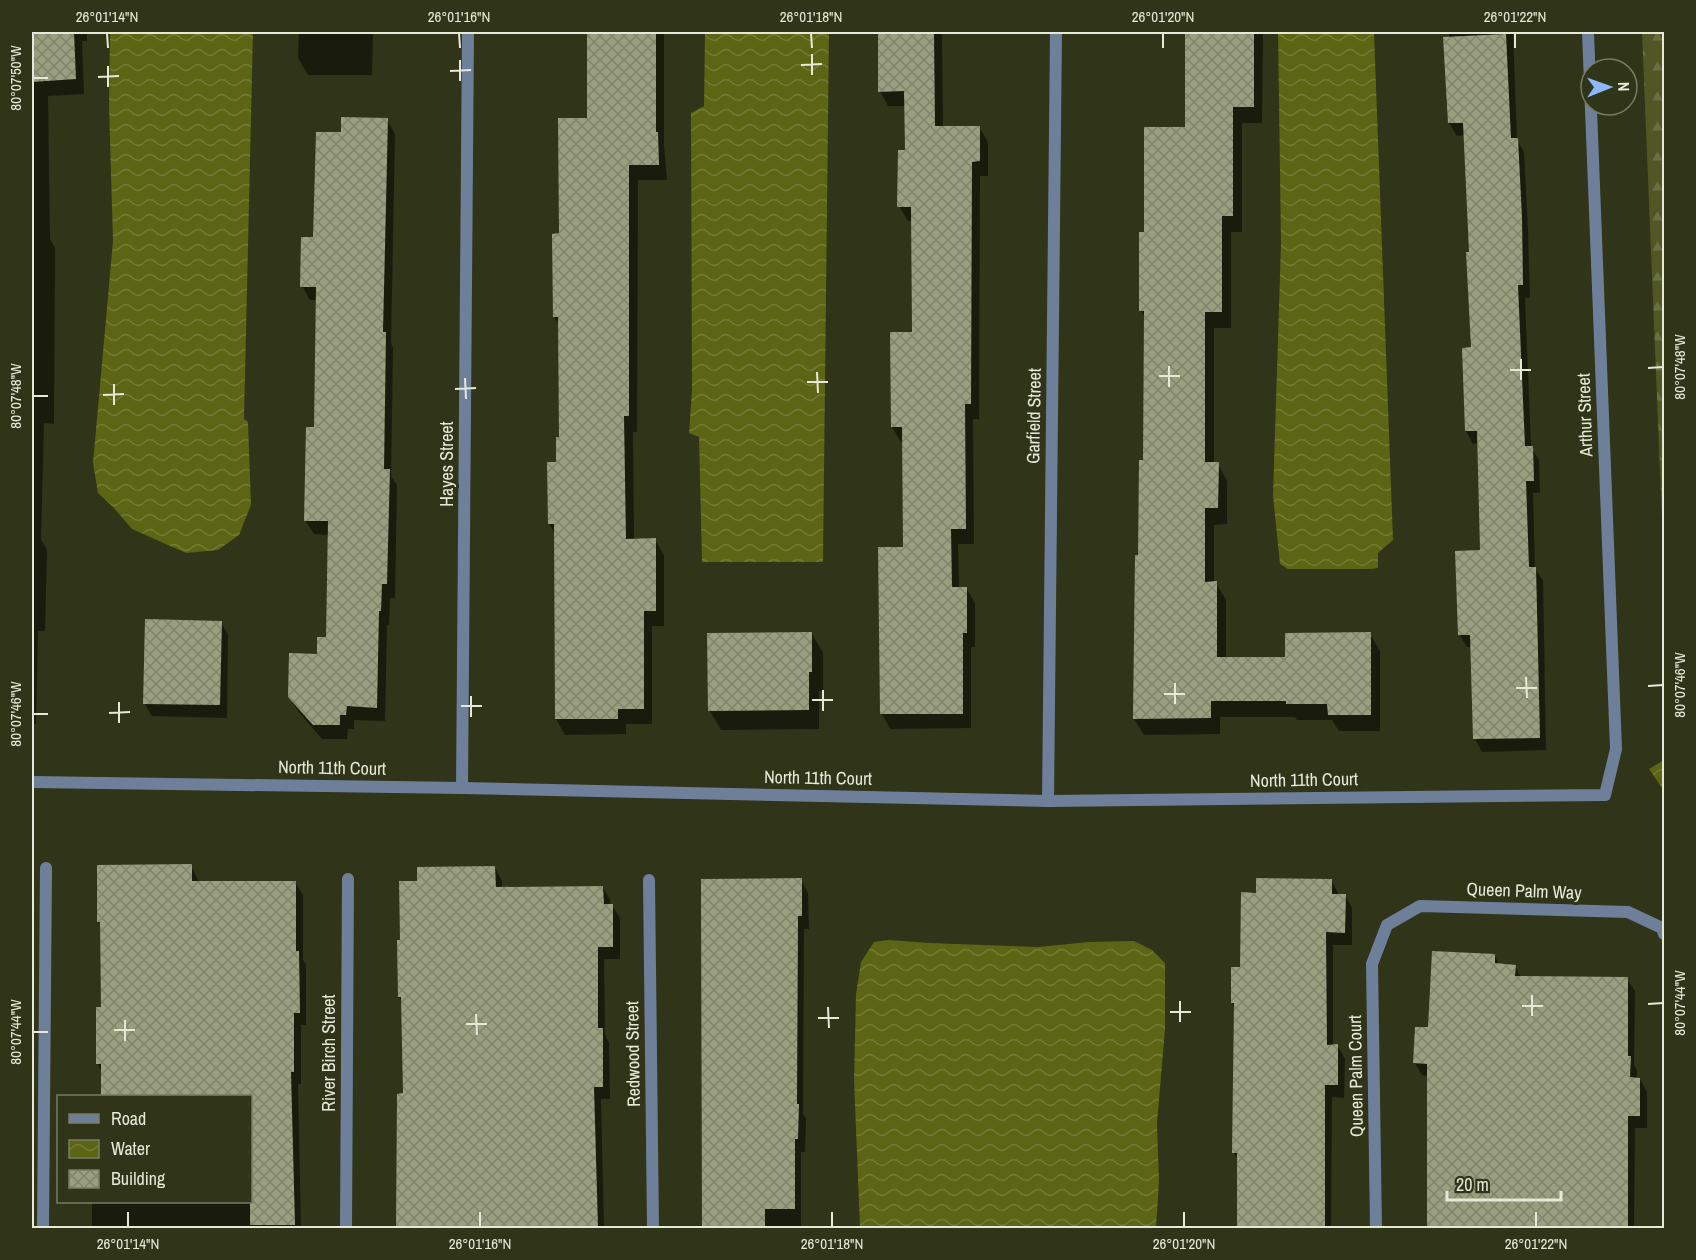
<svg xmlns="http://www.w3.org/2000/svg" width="1696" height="1260" font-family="'Archivo Narrow',sans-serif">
  <defs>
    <pattern id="forest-firs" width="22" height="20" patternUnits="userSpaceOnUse" patternTransform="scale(1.5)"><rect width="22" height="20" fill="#505725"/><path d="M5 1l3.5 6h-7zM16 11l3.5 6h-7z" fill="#696f44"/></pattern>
    <pattern id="water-waves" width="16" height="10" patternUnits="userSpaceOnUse" patternTransform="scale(1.5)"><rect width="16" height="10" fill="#5b6514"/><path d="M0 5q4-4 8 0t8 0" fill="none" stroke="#737b35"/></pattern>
    <pattern id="building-cross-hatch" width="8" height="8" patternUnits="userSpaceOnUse" patternTransform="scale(1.5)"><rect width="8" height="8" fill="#999f7f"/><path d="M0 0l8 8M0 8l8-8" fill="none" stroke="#80846c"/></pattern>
  </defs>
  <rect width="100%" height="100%" fill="#303418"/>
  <!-- forest -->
  <polygon fill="url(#forest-firs)" points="1642,32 1664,32 1664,568"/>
  <!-- water -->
  <g fill="url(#water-waves)">
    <polygon points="110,32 253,32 244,419 248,422 251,505 239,535 218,550 186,553 132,529 113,507 98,493 93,463 113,241 109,105"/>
    <polygon points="705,32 829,32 823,562 702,562 699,437 689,433 692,391 691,113 704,106"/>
    <polygon points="1278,32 1374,32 1393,540 1378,553 1378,568 1371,569 1288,569 1280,564 1273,496 1281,243"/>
    <polygon points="1664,760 1664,791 1649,769"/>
    <polygon points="889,940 929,943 1038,947 1089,942 1134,941 1152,950 1165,963 1165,1029 1157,1123 1159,1182 1156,1228 860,1228 854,1080 856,994 861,962 874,942"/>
  </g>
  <!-- shadow -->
  <g fill="#0007">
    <polygon points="32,32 87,32 87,41 82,41 84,94 48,96 50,239 55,248 54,424 44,423 41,539 47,550 45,631 38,631 36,724 32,724"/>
    <polygon points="299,32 373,32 372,75 308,75 298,58"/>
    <polygon points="589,32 664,32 664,146 667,180 638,180 637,432 633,432 634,540 655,540 664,555 664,626 652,626 652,724 626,724 626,734 565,735 556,719 555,534 549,524 561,439 560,326 554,317 561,235 589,119"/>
    <polygon points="880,32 942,32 943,128 979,127 988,142 988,176 980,176 979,419 973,419 974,544 958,544 959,588 966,588 975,603 975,647 971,647 971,728 890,729 882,714 905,548 904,442 901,442 892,427 914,334 913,221 908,221 899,206 906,151 905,106 888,106 880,91"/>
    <polygon points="1186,32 1263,32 1262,123 1242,123 1242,232 1231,232 1231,328 1214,328 1214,464 1218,464 1227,481 1227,524 1214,525 1214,583 1216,583 1226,600 1226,659 1287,659 1370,634 1380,651 1380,731 1339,731 1332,720 1297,720 1295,717 1220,717 1220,734 1144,735 1134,719 1145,462 1145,318 1141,311 1146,234 1186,128"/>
    <polygon points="1449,32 1513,32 1517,140 1524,152 1528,231 1530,298 1525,298 1531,447 1539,460 1540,493 1533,493 1535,568 1543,581 1546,750 1482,752 1475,739 1472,647 1467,647 1459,634 1482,551 1479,443 1473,444 1466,431 1473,349 1471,253 1465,135 1457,136 1449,123"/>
    <polygon points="387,120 395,134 391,343 393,348 391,476 397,485 395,598 390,598 389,625 387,625 385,721 354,720 354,729 348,729 347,739 322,739 298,711 289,696 328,638 329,535 314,534 305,520 315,429 318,300 310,300 302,286 342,133"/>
    <polygon points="221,622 228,635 227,718 152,716 144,703"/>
    <polygon points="812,634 823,653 823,691 819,691 819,729 721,730 710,711"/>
    <polygon points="191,866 199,882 295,882 303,895 303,960 306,965 306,1025 301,1025 301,1084 298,1084 301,1228 92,1228 92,1202 250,1202 250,1096 102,1096 102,1072 97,1063 102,1008 101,926 99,922"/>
    <polygon points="495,868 502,881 502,888 603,887 610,900 610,905 612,905 620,918 620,959 604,959 605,1034 609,1043 610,1099 601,1099 604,1228 398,1228 398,1095 405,1095 403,1004 399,997 402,942 419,882"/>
    <polygon points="801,880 808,893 809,929 804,929 803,1114 806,1118 805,1152 801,1152 801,1228 703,1228 704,1165"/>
    <polygon points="1331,880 1339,895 1345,895 1352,908 1352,945 1333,945 1333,1046 1338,1046 1345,1059 1344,1098 1332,1097 1331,1228 1238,1228 1238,1160 1233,1152 1235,1008 1232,1003 1232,969 1241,969 1257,894"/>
    <polygon points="1494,955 1500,965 1515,966 1521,978 1627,979 1635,991 1634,1065 1637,1070 1637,1079 1640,1079 1647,1092 1647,1128 1635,1128 1634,1228 1428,1228 1430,1091 1428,1076 1422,1075 1414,1062 1430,1029"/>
  </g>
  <!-- building -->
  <g fill="url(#building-cross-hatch)">
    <polygon points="32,32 74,32 76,79 32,82"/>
    <polygon points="587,32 656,32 656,132 658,132 659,165 629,165 629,416 624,416 626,539 656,538 656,611 644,611 644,709 618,709 618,719 555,719 554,524 548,524 547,462 556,462 556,437 559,437 558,317 553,317 552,234 559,233 558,118 587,118"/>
    <polygon points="878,32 934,32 935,126 980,126 980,161 972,162 971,404 965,404 966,529 951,529 952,587 967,587 967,633 963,633 963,714 880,714 878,547 903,547 902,427 891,427 890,332 912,332 911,207 897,207 898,150 905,150 904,91 878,92"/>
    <polygon points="1185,32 1254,32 1254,107 1233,107 1233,216 1222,216 1222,312 1205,312 1205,462 1219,462 1218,508 1205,508 1205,582 1217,581 1217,657 1285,657 1285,633 1371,632 1371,715 1328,715 1327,704 1286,704 1286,701 1211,701 1211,718 1133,719 1135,555 1138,555 1139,460 1143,460 1144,311 1139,311 1139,232 1144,232 1144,127 1185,127"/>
    <polygon points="1506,34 1511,138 1518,138 1522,217 1523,285 1518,285 1525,446 1533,446 1534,481 1526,481 1529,567 1536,567 1540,738 1473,739 1470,635 1458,635 1455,551 1480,550 1477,431 1465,431 1462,348 1471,347 1466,252 1469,252 1463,123 1448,123 1443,37"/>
    <polygon points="341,117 388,118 383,332 386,332 384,469 390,469 387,584 382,584 381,611 379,611 377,708 347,706 346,715 340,715 340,725 313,725 288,697 289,653 317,654 317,637 326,637 328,521 304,521 306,427 314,427 316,287 300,287 301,237 313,237 316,132 341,132"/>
    <polygon points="145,619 222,621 220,705 143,704"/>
    <polygon points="812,632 812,672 809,672 809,710 708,711 707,633"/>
    <polygon points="192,864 192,881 296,881 296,951 299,951 300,1013 294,1013 294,1072 291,1072 295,1225 250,1225 250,1096 101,1096 101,1064 96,1064 96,1007 101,1007 100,922 97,922 97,865"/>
    <polygon points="495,866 496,887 603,886 604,904 613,904 613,947 598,947 598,1028 603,1028 603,1087 594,1087 598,1228 396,1228 397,1094 403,1093 401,997 398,997 397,940 400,940 399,881 417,881 417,867"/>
    <polygon points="802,878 802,916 798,916 797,1104 799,1104 798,1139 795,1139 795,1209 765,1209 765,1228 702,1228 701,879"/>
    <polygon points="1256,878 1332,879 1332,894 1346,894 1345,933 1326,932 1327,1045 1338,1044 1338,1085 1325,1085 1325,1228 1237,1228 1237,1153 1232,1153 1234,1003 1231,1003 1231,967 1240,967 1241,892 1256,893"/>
    <polygon points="1432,951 1495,954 1495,963 1516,965 1515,976 1628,977 1628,1056 1631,1056 1630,1077 1640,1078 1640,1116 1628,1116 1628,1228 1427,1228 1427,1064 1413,1063 1415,1027 1428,1027"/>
  </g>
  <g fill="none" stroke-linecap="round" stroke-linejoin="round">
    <!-- street -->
    <g stroke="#6e7f9a" stroke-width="12">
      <polyline points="32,782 462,788 1048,801 1605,795 1616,749 1588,32"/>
      <polyline points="462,788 468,32"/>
      <polyline points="1048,801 1056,32"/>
      <polyline points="649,880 653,1228"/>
      <polyline points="43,1228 46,868"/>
      <polyline points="346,1228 348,879"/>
      <polyline points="1376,1228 1372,964 1387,925 1420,906 1628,912 1662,928 1664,934"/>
    </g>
  </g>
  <!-- ticks -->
  <path fill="none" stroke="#e6e9d8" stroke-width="2" d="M107 33 108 48M459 33 460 48M811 33 812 48M1163 33V48M1515 33V48M812 54V75M460 60V81M801 65 822 64M108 66V87M450 71 471 70M98 77 119 76M33 78H48M1521 359V380M1169 366V387M1648 368 1663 367M1510 370H1531M817 372 818 393M1159 376H1180M465 378 466 399M807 382H828M114 384V405M455 389 476 388M103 395 124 394M33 396H48M1526 677 1527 698M1175 683V704M1648 686 1663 685M1516 688H1537M823 690V711M1164 694H1185M471 696V717M812 700H833M119 702V723M461 706H482M109 713 130 712M33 714H48M1532 995V1016M1180 1001V1022M1648 1004 1663 1003M1522 1006H1543M828 1007 829 1028M1170 1012H1191M476 1014 477 1035M818 1018H839M125 1020V1041M466 1024H487M114 1030H135M33 1032H48M128 1212V1227M480 1212V1227M832 1212V1227M1184 1212V1227M1536 1212V1227"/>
  <g text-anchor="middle" stroke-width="6" stroke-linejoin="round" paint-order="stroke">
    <!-- street labels -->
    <g font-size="18" fill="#e6e9d8" stroke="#303418">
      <text transform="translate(1585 415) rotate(-92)" y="6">Arthur Street</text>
      <text transform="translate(1034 416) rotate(-89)" y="6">Garfield Street</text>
      <text transform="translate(447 464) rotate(-90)" y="6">Hayes Street</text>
      <text transform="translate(332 768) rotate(1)" y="6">North 11th Court</text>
      <text transform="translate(818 778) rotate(1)" y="6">North 11th Court</text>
      <text transform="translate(1304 780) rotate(-1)" y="6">North 11th Court</text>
      <text transform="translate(1524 891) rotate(2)" y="6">Queen Palm Way</text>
      <text transform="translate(329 1053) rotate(-90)" y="6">River Birch Street</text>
      <text transform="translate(633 1054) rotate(-91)" y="6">Redwood Street</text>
      <text transform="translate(1356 1076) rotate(-91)" y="6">Queen Palm Court</text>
    </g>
  </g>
  <!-- border -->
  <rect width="1696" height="1260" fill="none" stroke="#303418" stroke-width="66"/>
  <!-- legend -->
  <rect x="57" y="1095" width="195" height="108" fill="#303418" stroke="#797c65" stroke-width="1.5"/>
  <rect x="69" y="1114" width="30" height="9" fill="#6e7f9a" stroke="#797c65" stroke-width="1.5"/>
  <text x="111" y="1125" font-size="18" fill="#e6e9d8">Road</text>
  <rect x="69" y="1140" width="30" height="18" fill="url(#water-waves)" stroke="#797c65" stroke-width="1.5"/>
  <text x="111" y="1155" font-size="18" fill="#e6e9d8">Water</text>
  <rect x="69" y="1170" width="30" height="18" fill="url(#building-cross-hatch)" stroke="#797c65" stroke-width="1.5"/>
  <text x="111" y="1185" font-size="18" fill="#e6e9d8">Building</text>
  <!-- north arrow -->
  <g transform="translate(1609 87) rotate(89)"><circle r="28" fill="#303418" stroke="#797c65" stroke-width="1.5"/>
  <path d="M0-4.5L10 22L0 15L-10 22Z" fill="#8db9fc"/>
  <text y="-9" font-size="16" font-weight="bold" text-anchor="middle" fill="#e6e9d8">N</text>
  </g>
  <!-- scale -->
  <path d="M1447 1191v9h114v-9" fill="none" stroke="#e6e9d8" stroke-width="3"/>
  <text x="1456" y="1191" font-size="18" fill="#e6e9d8" stroke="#303418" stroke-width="4.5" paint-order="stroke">20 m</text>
  <rect x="33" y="33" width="1630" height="1194" fill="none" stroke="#e6e9d8" stroke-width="2"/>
  <g font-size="15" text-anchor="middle" fill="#e6e9d8">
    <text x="107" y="22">26°01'14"N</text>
    <text x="459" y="22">26°01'16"N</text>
    <text x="811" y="22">26°01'18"N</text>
    <text x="1163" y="22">26°01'20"N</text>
    <text x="1515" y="22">26°01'22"N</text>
    <text transform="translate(16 78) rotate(-90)" y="5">80°07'50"W</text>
    <text transform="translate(1680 367) rotate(-90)" y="5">80°07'48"W</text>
    <text transform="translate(16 396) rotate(-90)" y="5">80°07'48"W</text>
    <text transform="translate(1680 685) rotate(-90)" y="5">80°07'46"W</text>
    <text transform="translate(16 714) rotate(-90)" y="5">80°07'46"W</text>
    <text transform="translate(1680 1003) rotate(-90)" y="5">80°07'44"W</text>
    <text transform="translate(16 1032) rotate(-90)" y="5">80°07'44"W</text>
    <text x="128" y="1249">26°01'14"N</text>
    <text x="480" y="1249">26°01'16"N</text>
    <text x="832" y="1249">26°01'18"N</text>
    <text x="1184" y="1249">26°01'20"N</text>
    <text x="1536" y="1249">26°01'22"N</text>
  </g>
</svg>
